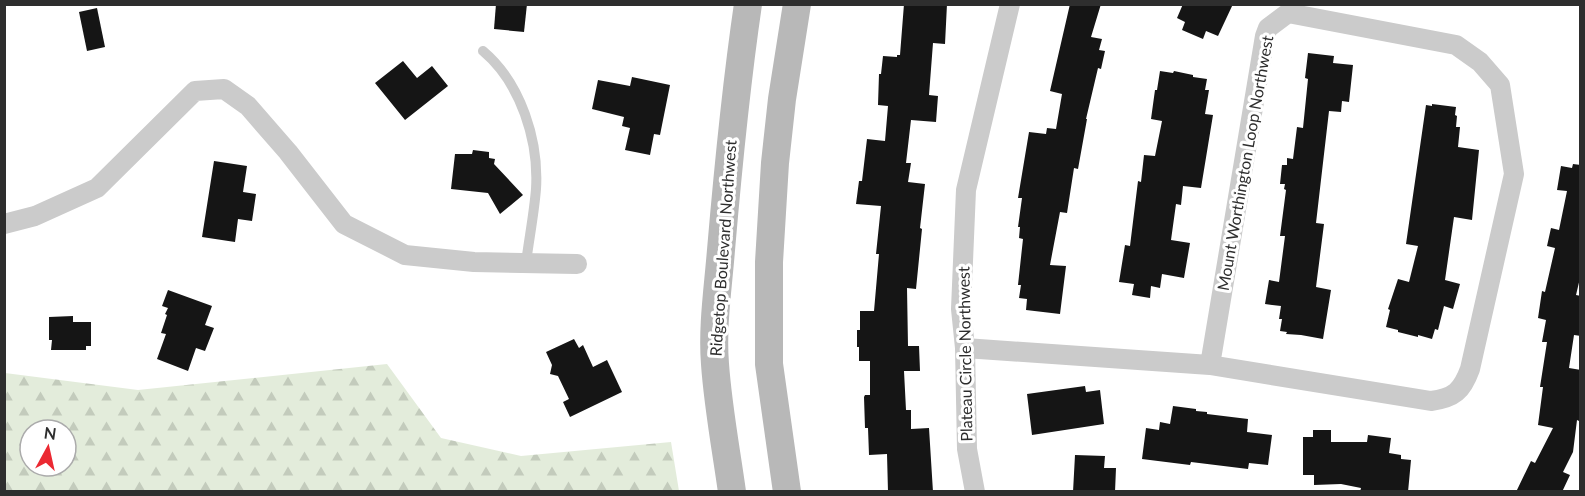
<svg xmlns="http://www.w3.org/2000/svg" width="1585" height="496" font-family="Lato,sans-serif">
  <defs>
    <pattern id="forest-firs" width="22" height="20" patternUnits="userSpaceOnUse" patternTransform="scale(1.5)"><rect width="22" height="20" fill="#e3ecdb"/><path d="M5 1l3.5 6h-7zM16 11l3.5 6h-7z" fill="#c3cbbc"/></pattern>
  </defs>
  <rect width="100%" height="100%" fill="#fff"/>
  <!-- forest -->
  <path fill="url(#forest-firs)" fill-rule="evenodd" d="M387 364 441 438 521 456 671 442 679 491H5V373L138 390ZM30 430H66V466H30Z"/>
  <!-- building -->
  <g fill="#151515">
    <polygon points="496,4 527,4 524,32 494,29"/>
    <polygon points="904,4 947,4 945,44 933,43 929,95 938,96 936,122 911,120 906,163 911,163 908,182 925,184 920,228 922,229 916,289 907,288 908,346 919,346 920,371 904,371 906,410 911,410 911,429 929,428 933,492 888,492 887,454 869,455 868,428 865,428 864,397 865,395 870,395 870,361 859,361 859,347 857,347 857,330 860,330 860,311 874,311 879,254 876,254 881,206 856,204 859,181 862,181 867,139 885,141 888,106 878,105 879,74 881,74 883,56 897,57 897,55 900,55"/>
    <polygon points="1070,4 1101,4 1091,37 1102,39 1099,50 1105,51 1101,69 1098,68 1086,119 1087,119 1078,169 1074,168 1067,213 1060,212 1050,265 1066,266 1060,314 1026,310 1027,299 1019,298 1021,285 1018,285 1023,239 1019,238 1020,227 1018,227 1022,198 1018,198 1029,132 1046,134 1047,128 1056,129 1062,94 1050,91"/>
    <polygon points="1183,4 1233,4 1218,36 1206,31 1203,39 1182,30 1185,22 1177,18"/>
    <polygon points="97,8 105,47 87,51 79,12"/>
    <polygon points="1308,53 1334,56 1333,63 1353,65 1349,102 1342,101 1341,112 1329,111 1316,223 1324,224 1316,287 1331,290 1323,339 1301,335 1286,334 1287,332 1280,331 1282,319 1279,319 1281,306 1265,304 1269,280 1279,282 1285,236 1280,236 1286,190 1284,189 1285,184 1280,184 1282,165 1287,165 1287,158 1293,159 1297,127 1303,128 1308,79 1305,78"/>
    <polygon points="403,61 417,78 432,66 448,86 405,120 375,83"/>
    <polygon points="1160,71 1173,73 1174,71 1193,75 1193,77 1207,79 1205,90 1209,90 1205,114 1213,115 1201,188 1183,186 1181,205 1176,204 1171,240 1190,243 1184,278 1162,274 1160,288 1151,286 1150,298 1132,295 1134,284 1119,282 1125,245 1130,246 1138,181 1141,182 1144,155 1155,156 1162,121 1151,119 1155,90 1157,90"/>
    <polygon points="632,77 670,85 660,135 654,134 650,155 625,150 630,128 622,126 624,117 592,109 598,80 630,86"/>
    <polygon points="1432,104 1456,107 1455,115 1457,116 1456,127 1460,127 1458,147 1479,150 1472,220 1454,217 1445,280 1460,284 1453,309 1444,306 1438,330 1435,329 1432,339 1418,335 1418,337 1398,332 1398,330 1386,327 1390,310 1388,309 1398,279 1409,282 1418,246 1406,244 1426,105 1432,106"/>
    <polygon points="473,150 489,152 489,158 495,159 494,164 523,195 500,214 488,193 451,189 455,154 472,154"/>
    <polygon points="214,161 247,166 243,192 256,194 252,221 238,219 235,242 202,237"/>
    <polygon points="1573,164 1581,165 1581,274 1576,295 1581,296 1581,336 1574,335 1569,368 1581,370 1581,412 1579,421 1577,420 1573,452 1563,472 1570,475 1562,492 1516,492 1531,461 1535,463 1553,428 1538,425 1543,387 1540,387 1547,342 1542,342 1546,320 1538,318 1542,291 1545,292 1555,248 1547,246 1551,228 1559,230 1567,191 1557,190 1561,166 1572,168"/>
    <polygon points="168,290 212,306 205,325 214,328 205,351 196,348 188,371 157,359 166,334 161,333 167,315 165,314 168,308 162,306"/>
    <polygon points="73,316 73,322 91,322 91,346 86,346 86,350 51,350 52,340 49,340 49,317"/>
    <polygon points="574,339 579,348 583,345 593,367 607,360 622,392 570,417 563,402 569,399 558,376 550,374 552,365 546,352"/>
    <polygon points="1085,386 1086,392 1100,390 1104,424 1032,435 1027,394"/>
    <polygon points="1173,406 1196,409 1196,411 1207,412 1207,414 1248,419 1247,432 1272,435 1268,465 1249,463 1248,469 1191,462 1190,465 1142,459 1146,428 1159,430 1160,422 1170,424"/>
    <polygon points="1313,430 1331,430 1331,442 1367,442 1368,435 1391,438 1389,453 1401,455 1401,459 1411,460 1408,492 1360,492 1361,488 1341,484 1314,485 1314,475 1303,475 1303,437 1313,437"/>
    <polygon points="1075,455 1105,456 1104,468 1116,468 1115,492 1073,492"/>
  </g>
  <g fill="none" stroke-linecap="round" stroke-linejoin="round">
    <!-- service -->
    <path stroke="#cbcbcb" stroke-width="10" d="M483 51C521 83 539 141 536 189 534 214 529 239 526 263"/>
    <!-- minor -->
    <g stroke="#cbcbcb" stroke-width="20">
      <polyline points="4,224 35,216 97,188 195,91 224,89 248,106 288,152 344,224 405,255 474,262 577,264"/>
      <path d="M965 348 1210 365 1431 401C1454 398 1462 391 1470 369L1514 174 1500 85 1480 62 1456 45 1288 13 1268 28 1265 36 1210 365"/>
      <polyline points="975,492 967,449 965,348 961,309 966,190 1010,4"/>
    </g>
    <!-- secondary -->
    <g stroke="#b8b8b8" stroke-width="28">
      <path d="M732 492C726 449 718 407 715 364 712 327 718 288 721 250 728 168 736 86 748 4"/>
      <polyline points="787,492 769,364 769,262 775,163 782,99 797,4"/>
    </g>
  </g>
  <g text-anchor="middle" stroke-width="6" stroke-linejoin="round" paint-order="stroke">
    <!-- street labels -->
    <g font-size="16" fill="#2e2e2e" stroke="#fff">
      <text transform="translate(1245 163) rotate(-80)" y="6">Mount Worthington Loop Northwest</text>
      <text transform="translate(723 248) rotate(-86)" y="6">Ridgetop Boulevard Northwest</text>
      <text transform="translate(965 354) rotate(-91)" y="6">Plateau Circle Northwest</text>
    </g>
  </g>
  <!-- border -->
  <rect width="1585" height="496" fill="none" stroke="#2e2e2e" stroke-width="12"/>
  <!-- north arrow -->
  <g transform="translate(48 448) rotate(8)"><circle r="28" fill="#ffffff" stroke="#ababab" stroke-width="1.5"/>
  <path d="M0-4.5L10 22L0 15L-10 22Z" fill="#eb2932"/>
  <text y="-9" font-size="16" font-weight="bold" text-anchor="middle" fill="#2e2e2e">N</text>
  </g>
</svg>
